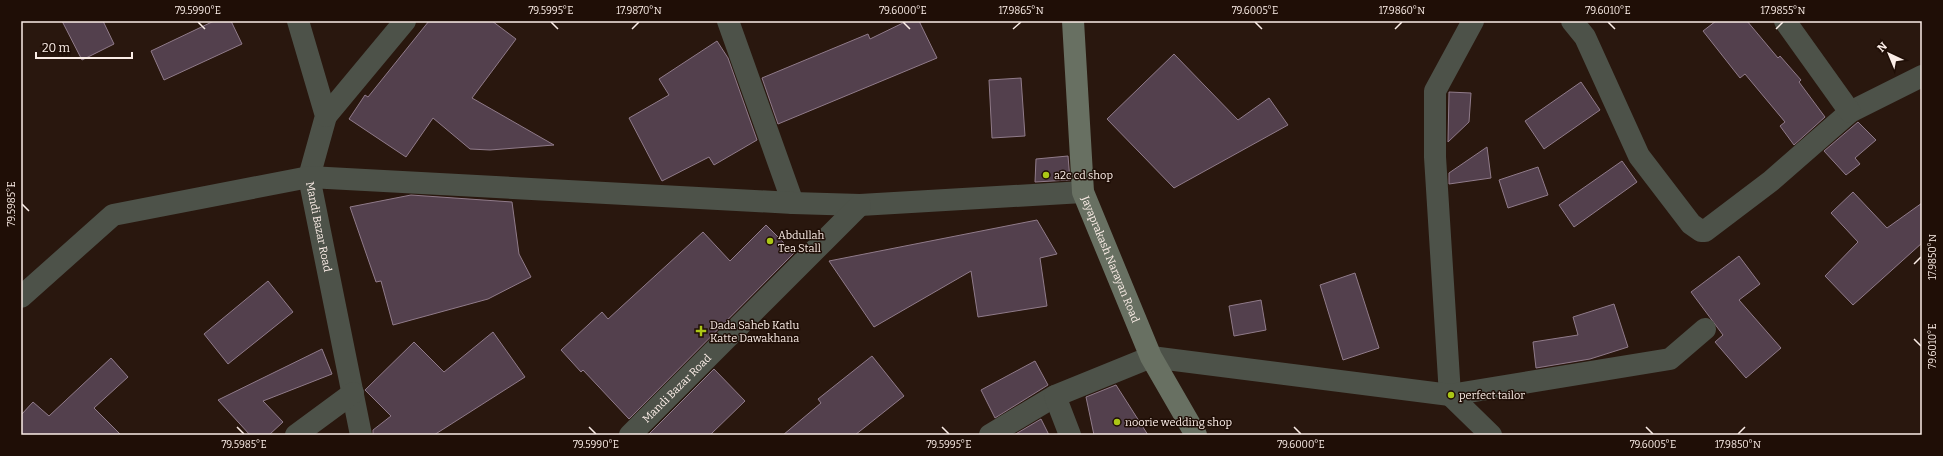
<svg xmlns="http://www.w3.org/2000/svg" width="1943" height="456" font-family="Bitter,serif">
  <rect width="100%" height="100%" fill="#29170e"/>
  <!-- building -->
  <g fill="#53404d" stroke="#907b8a">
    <polygon points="62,21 103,21 114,44 82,60"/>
    <polygon points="214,21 231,21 242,44 164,80 151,51"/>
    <polygon points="429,21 492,21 516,39 472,98 554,145 490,150 470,149 433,118 406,157 349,119 365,95 368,97"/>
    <polygon points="907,21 919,21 937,58 778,124 762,78 868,34 870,39"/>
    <polygon points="1716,21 1747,21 1778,58 1780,56 1801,80 1799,82 1825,117 1794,145 1780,126 1785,122 1745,74 1740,78 1703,31"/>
    <polygon points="717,41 728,58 757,140 714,165 709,157 662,181 629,118 669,95 659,79"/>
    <polygon points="1174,54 1238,120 1269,98 1288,125 1174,188 1107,119"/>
    <polygon points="1021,78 1025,136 992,138 989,80"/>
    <polygon points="1581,82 1600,110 1544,149 1525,121"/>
    <polygon points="1449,92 1471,93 1469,122 1448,142"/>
    <polygon points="1858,122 1876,140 1855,158 1860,164 1846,175 1824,151"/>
    <polygon points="1487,147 1491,178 1449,184 1449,173"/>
    <polygon points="1068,156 1070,180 1035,182 1036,159"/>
    <polygon points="1622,161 1637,182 1574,227 1559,205"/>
    <polygon points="1538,167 1548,195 1508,208 1499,180"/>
    <polygon points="1853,192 1887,228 1922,203 1922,243 1853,305 1825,276 1858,242 1831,213"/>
    <polygon points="411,195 512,202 519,254 531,277 488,299 393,325 381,281 376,282 350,207"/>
    <polygon points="1037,220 1057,254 1040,258 1047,306 978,317 971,271 874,327 829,261"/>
    <polygon points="766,225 794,253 629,419 583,370 581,372 561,350 602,312 608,319 703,232 730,261"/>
    <polygon points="1739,256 1760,284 1739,300 1781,348 1746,378 1715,342 1723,335 1691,292"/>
    <polygon points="1355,273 1379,348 1343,360 1320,285"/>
    <polygon points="268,281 293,312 228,364 204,334"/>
    <polygon points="1261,300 1266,330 1234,336 1229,306"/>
    <polygon points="1614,304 1628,347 1590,359 1536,368 1533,342 1578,335 1573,317"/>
    <polygon points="493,332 525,377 434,435 373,435 373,430 391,416 365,390 414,342 444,372"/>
    <polygon points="322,349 332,374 263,401 283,422 269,435 250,435 218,400"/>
    <polygon points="872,356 904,396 855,435 783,435 821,403 818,399"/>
    <polygon points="111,358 128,377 94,408 121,435 21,435 21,415 33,402 49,416"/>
    <polygon points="1035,361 1048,385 995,418 981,390"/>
    <polygon points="714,369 745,401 710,435 648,435"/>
    <polygon points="1116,385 1148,435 1094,435 1086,397"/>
    <polygon points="1041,419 1049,435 1014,435"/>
  </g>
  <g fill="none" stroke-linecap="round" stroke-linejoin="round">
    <!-- street -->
    <g stroke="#4d5249" stroke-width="22">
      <path id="s1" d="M298 21 326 116 309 177 361 435"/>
      <polyline points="728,21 793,203"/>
      <polyline points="1473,21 1435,91 1435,157 1450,395 1491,435"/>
      <polyline points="1572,21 1585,37 1639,156 1691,224 1701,231 1705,231 1771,181 1850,112 1922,76"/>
      <polyline points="1785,21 1850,112"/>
      <polyline points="326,116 405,21"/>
      <polyline points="21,297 113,215 309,177 793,203 860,205 1083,192"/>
      <polyline points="296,435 353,393"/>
      <path id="s2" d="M630 435 860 205"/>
      <polyline points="990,435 1055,396"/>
      <polyline points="1070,435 1055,396 1151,357 1450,395 1670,359 1705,329"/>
    </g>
    <!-- secondary -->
    <path stroke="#687062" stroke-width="22" id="s3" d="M1073 21 1083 192 1151 357 1196 435"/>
  </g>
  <!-- ticks -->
  <path fill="none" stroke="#fbede7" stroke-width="1.5" d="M198 22 205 29M551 22 558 29M903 22 910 29M1255 22 1262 29M1608 22 1615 29M632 29 639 22M1013 29 1021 22M1395 29 1402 22M1776 29 1783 22M22 204 29 211M1914 264 1921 257M1914 339 1921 346M237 427 244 434M589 427 596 434M942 427 949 434M1294 427 1301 434M1646 427 1653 434M1738 434 1745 427"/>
  <!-- markers -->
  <g fill="#abc716" stroke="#1f0e06" stroke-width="1.5">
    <circle cx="1046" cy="175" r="4"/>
    <circle cx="770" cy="241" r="4"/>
    <path d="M699 325h4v4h4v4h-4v4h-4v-4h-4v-4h4z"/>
    <circle cx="1451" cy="395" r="4"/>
    <circle cx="1117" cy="422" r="4"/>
  </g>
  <g text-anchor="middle" stroke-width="3" stroke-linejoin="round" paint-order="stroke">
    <!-- poi labels -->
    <g font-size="11" fill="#fbede7" stroke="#1f0e06" text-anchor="start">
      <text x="1054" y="179">a2c cd shop</text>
      <text x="778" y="239">Abdullah<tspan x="778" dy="13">Tea Stall</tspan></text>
      <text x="710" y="329">Dada Saheb Katlu<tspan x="710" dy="13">Katte Dawakhana</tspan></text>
      <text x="1459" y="399">perfect tailor</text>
      <text x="1125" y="426">noorie wedding shop</text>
    </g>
    <!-- street labels -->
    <g font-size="11" fill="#fbede7" stroke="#1f0e06">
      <text dy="4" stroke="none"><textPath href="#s1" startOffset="213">Mandi Bazar Road</textPath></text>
      <text dy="4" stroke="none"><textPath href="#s3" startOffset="244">Jayaprakash Narayan Road</textPath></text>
      <text dy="4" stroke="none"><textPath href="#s2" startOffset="66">Mandi Bazar Road</textPath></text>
    </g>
  </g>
  <!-- border -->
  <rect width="1943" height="456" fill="none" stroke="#1f0e06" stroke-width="44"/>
  <!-- north arrow -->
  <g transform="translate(1889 54) rotate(316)" stroke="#1f0e06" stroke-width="3" paint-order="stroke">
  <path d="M0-3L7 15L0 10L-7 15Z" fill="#fbede7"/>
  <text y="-6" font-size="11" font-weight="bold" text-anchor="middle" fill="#fbede7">N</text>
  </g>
  <!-- scale -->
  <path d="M36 52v6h96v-6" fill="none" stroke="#fbede7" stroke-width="2"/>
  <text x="42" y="52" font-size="12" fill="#fbede7" stroke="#1f0e06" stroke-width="3" paint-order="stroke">20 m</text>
  <rect x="22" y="22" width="1899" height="412" fill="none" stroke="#fbede7" stroke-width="1.5"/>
  <g font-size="10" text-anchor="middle" fill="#fbede7">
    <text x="198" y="14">79.5990°E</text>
    <text x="551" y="14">79.5995°E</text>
    <text x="639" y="14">17.9870°N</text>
    <text x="903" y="14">79.6000°E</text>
    <text x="1021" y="14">17.9865°N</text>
    <text x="1255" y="14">79.6005°E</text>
    <text x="1402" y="14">17.9860°N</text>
    <text x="1608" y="14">79.6010°E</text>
    <text x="1783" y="14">17.9855°N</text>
    <text transform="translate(11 204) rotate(-90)" y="4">79.5985°E</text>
    <text transform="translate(1932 257) rotate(-90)" y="4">17.9850°N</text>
    <text transform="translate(1932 346) rotate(-90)" y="4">79.6010°E</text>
    <text x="244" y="448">79.5985°E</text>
    <text x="596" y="448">79.5990°E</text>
    <text x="949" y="448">79.5995°E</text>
    <text x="1301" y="448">79.6000°E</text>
    <text x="1653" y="448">79.6005°E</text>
    <text x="1738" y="448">17.9850°N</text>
  </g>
</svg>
